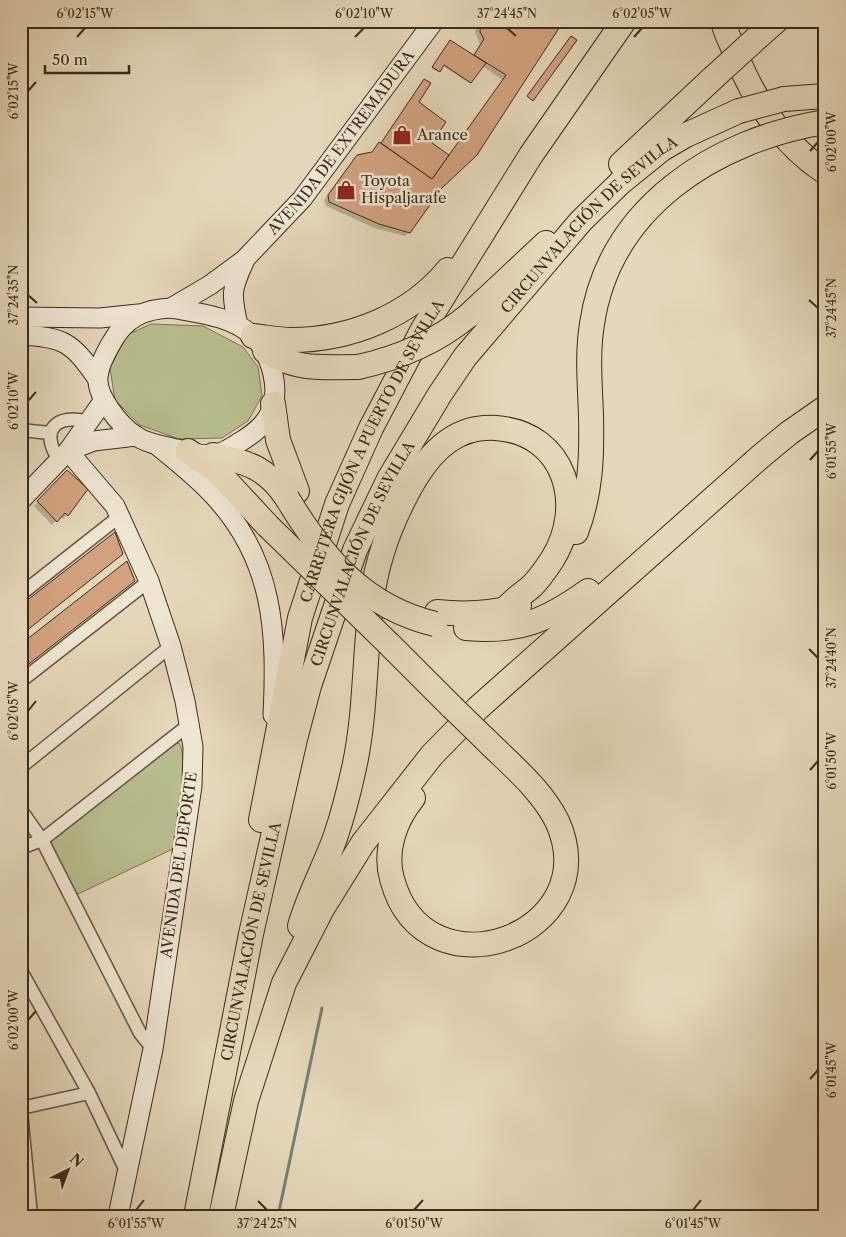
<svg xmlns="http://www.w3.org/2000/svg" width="846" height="1237" font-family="'Libre Caslon Text',serif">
  <rect width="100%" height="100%" fill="#e5d7b9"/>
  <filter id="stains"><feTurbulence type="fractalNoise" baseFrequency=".004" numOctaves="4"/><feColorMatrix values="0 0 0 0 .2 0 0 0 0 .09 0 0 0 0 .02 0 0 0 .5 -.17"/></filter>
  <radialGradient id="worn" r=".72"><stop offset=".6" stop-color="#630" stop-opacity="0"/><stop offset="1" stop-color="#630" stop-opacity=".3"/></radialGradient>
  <!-- green -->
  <g fill="#b8bd8d" stroke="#7a7452">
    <polygon points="151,324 203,326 243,347 258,367 262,396 248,421 222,438 179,439 140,425 115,400 110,368 127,335"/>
    <path d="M179 743C190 759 178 826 175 848L76 895 51 843 52 840 173 744Z"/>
  </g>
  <!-- shadow -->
  <g fill="#0003">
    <polygon points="479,21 556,21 409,232 405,236 375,228 326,206 324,200 353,161 371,154 379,143 381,144 424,81 417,103 430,143 448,156 503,80 482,66 469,83 442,65 438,72 432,69 451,42 473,56 480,44 475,32"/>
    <polygon points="67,472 86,489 67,515 63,519 60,516 52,525 34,506"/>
  </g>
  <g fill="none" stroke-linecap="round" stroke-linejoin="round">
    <!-- stream -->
    <polyline stroke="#738077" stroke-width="3" points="278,1216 322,1008"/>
  </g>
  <!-- building -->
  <g fill="#d2a27f" stroke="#3b2c18">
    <polygon points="481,21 558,21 561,25 477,155 442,188 410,233 379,224 329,202 328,195 357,155 372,152 379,142 432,179 506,75 474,55 484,39 480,32"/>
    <polygon points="571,36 577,40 533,101 527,96"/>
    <polygon points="450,40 486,63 471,83 444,65 440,72 432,67"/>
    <polygon points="424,79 431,83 419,102 446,122 432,143 449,155 432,179 381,143"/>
    <polygon points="67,470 88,489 68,516 65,513 57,522 37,501"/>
    <polygon points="115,532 123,554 21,635 21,605"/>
    <polygon points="127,561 135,581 21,670 21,644"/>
  </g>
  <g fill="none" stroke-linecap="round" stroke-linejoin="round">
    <defs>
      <g id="street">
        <polyline points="21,430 50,433"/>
        <path d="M59 460C39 430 56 413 89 422"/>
        <polyline points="21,594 120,516"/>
        <polyline points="21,681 149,581"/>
        <polyline points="21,767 171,646"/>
        <polyline points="21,810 42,840 140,1033 153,1049"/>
        <polyline points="21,848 42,840 190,724"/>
        <polyline points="21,971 89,1093 127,1173"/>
        <polyline points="21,1108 89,1093"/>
        <polyline points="21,1112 31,1216"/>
      </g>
      <g id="secondary">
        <path d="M171 308C198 313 232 316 253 336 271 354 283 392 268 417 262 427 250 436 240 442 232 447 222 454 213 455 200 456 184 450 172 448 160 445 146 443 136 436 120 426 96 396 98 377 99 365 106 352 112 342 125 318 144 309 171 308Z"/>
        <path id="s1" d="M171 308 210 285 244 260 302 199 434 21"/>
        <polyline points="21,317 100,318 138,314"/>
        <path d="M238 325C231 294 231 290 244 262"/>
        <path d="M21 335C65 337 72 343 97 378"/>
        <path d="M158 446C177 462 198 478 215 497 274 561 277 632 273 715"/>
        <polyline points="68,451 115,506 149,581 171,646 185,701 193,747 192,786 153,1049 118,1216"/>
        <polyline points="68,451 94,441 136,436"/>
        <polyline points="21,500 68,451 104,400"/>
      </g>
      <g id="highway">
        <path d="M723 21C725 32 730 40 734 50 753 99 781 143 825 172"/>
        <polyline points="759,36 776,21"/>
        <polyline points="784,99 825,96"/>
        <polyline points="621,164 713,78"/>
        <polyline points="468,316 546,243"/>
        <path d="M253 336C265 337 278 340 291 340 350 340 410 316 448 270"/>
        <path d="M265 351C299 371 321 367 358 367"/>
        <polyline points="273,404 278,440 297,491"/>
        <polyline points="188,451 218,472 268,526"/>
        <path d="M213 455C248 462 267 468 287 498"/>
        <path d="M576 532C591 493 592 456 591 416"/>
        <path d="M437 612C466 615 491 614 519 606"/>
        <path d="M466 628C518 633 546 621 588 591"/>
        <polyline points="389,644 452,707"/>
        <path d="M413 798C395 820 384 851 392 879 425 1002 609 934 557 821 541 789 510 764 485 739"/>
        <path id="s2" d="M261 820 300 618 337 504 371 428 423 329 531 155 624 21"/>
        <path d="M300 926C309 895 324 868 335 838 343 815 349 791 354 768 366 714 364 659 371 605 376 560 392 518 415 479 433 449 458 425 496 428 566 433 586 506 552 560 546 569 540 578 532 586 523 594 512 600 505 610"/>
        <path id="s3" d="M196 1216 251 934 295 739 309 686 355 550 389 479 440 394 465 357 581 221 620 183 662 149 686 135 739 111"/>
        <polyline points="221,1216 246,1101 284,983 322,909 363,843 432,755 478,708 760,457 789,433 825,408"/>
      </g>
    </defs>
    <!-- street casing -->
    <use href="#street" stroke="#665740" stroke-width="15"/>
    <!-- secondary casing -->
    <use href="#secondary" stroke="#3b2c18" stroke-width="21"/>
    <!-- highway casing -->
    <use href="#highway" stroke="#3b2c18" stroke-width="26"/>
    <!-- street -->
    <use href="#street" stroke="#eee5d2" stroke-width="12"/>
    <!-- secondary -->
    <use href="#secondary" stroke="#eee5d2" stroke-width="19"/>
    <!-- highway -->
    <use href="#highway" stroke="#e5d7b9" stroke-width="24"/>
    <defs>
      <g id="highway-bridge">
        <polyline points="713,78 759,36"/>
        <polyline points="739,111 784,99"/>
        <path d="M358 367C399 358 435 343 468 316"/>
        <path d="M591 416C590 385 587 354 592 324 609 207 715 140 825 122"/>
        <path d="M287 498C323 558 364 607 435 624"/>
        <polyline points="268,526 389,644"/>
        <polyline points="452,707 485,739"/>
      </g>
    </defs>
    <!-- highway-bridge casing -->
    <use href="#highway-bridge" stroke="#3b2c18" stroke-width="26" stroke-linecap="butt"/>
    <!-- highway-bridge -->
    <use href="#highway-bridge" stroke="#e5d7b9" stroke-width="24"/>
  </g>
  <!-- ticks -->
  <path fill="none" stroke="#3b2c18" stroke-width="2" d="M507 28 516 36M77 37 85 28M355 37 364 28M634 37 642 28M28 91 36 82M810 151 818 142M28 295 37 303M809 300 818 308M28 401 36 392M810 460 818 451M809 649 818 658M28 711 36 701M810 770 818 761M28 1020 36 1011M810 1079 818 1070M258 1201 267 1210M136 1210 144 1200M414 1210 423 1200M693 1210 701 1200"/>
  <!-- icons -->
  <defs>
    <symbol id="shop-bare" viewBox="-9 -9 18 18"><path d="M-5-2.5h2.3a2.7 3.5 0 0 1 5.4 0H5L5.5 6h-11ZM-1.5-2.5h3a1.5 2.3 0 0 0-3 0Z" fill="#8f2418" stroke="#eee5d2" stroke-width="2.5" paint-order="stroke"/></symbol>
  </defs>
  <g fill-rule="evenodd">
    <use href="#shop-bare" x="388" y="121" width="28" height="28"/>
    <use href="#shop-bare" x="332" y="176" width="28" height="28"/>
  </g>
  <g text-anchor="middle" stroke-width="5" stroke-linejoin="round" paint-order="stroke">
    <!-- poi labels -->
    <g font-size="15" fill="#3b2c18" stroke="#eee5d2" text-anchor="start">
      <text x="417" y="140">Arance</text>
      <text x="361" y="186">Toyota<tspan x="361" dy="17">Hispaljarafe</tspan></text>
    </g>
    <!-- street labels -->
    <g font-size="15" fill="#3b2c18" stroke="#eee5d2">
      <text dy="5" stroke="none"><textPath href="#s1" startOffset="240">AVENIDA DE EXTREMADURA</textPath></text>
      <text dy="5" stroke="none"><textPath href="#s3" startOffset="1090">CIRCUNVALACIÓN DE SEVILLA</textPath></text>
      <text dy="5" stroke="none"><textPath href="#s2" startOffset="388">CARRETERA GIJÓN A PUERTO DE SEVILLA</textPath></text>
      <text dy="5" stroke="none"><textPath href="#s3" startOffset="685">CIRCUNVALACIÓN DE SEVILLA</textPath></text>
      <text transform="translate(179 865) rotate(-82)" y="5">AVENIDA DEL DEPORTE</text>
      <text dy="5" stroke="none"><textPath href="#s3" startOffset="280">CIRCUNVALACIÓN DE SEVILLA</textPath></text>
    </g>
  </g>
  <!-- margin -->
  <rect width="846" height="1237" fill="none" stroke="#e5d7b9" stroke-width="55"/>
  <!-- north arrow -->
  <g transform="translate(68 1170) rotate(42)" stroke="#eee5d2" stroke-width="4" paint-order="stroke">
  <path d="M0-4L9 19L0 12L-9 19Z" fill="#3b2c18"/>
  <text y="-8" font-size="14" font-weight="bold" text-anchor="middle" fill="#3b2c18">N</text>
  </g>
  <!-- scale -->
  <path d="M45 65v8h84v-8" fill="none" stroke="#3b2c18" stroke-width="2.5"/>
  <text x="52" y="65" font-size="15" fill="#3b2c18" stroke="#eee5d2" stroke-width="4" paint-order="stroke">50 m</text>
  <rect x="28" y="28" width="790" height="1182" fill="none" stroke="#3b2c18" stroke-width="2"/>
  <g font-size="12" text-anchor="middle" fill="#3b2c18">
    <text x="85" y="18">6°02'15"W</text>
    <text x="364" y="18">6°02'10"W</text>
    <text x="507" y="18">37°24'45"N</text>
    <text x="642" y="18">6°02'05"W</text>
    <text transform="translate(14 91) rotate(-90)" y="4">6°02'15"W</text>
    <text transform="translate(832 142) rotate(-90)" y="4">6°02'00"W</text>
    <text transform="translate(14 295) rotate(-90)" y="4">37°24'35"N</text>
    <text transform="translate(832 308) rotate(-90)" y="4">37°24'45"N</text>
    <text transform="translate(14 401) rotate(-90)" y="4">6°02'10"W</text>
    <text transform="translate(832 451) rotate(-90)" y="4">6°01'55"W</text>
    <text transform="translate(832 658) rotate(-90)" y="4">37°24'40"N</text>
    <text transform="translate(14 711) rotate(-90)" y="4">6°02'05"W</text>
    <text transform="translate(832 761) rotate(-90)" y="4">6°01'50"W</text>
    <text transform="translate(14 1020) rotate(-90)" y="4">6°02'00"W</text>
    <text transform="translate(832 1070) rotate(-90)" y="4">6°01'45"W</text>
    <text x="136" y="1228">6°01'55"W</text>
    <text x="267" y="1228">37°24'25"N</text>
    <text x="414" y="1228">6°01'50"W</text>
    <text x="693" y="1228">6°01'45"W</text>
  </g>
  <rect width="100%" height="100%" filter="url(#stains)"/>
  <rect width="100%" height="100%" fill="url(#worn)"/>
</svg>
